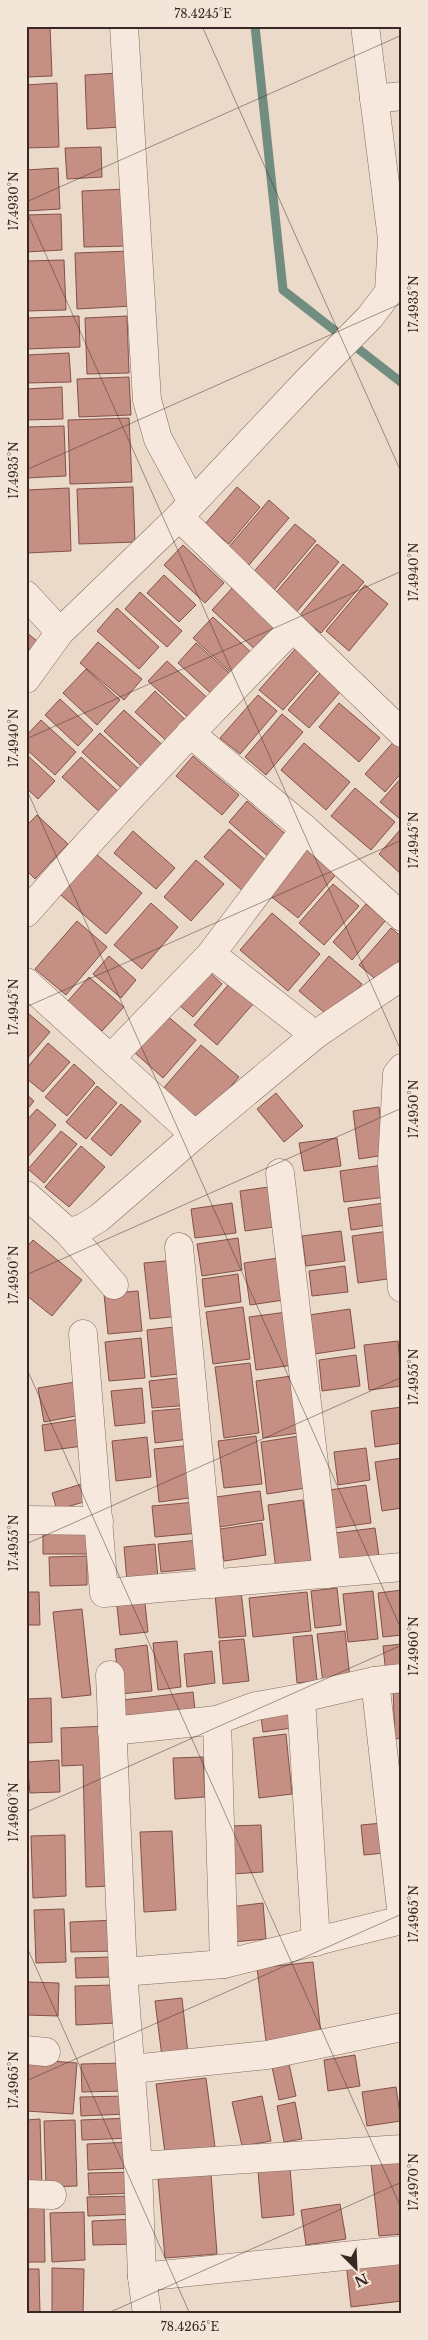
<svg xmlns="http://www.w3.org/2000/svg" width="428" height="2340" font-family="'Libre Baskerville',serif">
  <rect width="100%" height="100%" fill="#ebd9c9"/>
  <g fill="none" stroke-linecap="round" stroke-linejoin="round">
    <!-- stream -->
    <polyline stroke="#718d80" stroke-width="9" points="255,26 283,290 402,383"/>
  </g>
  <!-- building -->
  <g fill="#c58f83" stroke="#835148">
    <polygon points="26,26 50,26 52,76 26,77"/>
    <polygon points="119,73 121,127 87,129 85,75"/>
    <polygon points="57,83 59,147 26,148 26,85"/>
    <polygon points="101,147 102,177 67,179 65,148"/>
    <polygon points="58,168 60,209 26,211 26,170"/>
    <polygon points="126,189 128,246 84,247 82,191"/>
    <polygon points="61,214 62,250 26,252 26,215"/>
    <polygon points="131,251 133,306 77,309 75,253"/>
    <polygon points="64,260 66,310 26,311 26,261"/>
    <polygon points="79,316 80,347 26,349 26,318"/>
    <polygon points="127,316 129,373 87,374 85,318"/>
    <polygon points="69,353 71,382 26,383 26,355"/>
    <polygon points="129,377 131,415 79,417 77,379"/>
    <polygon points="62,387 63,419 26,420 26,389"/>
    <polygon points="129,418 132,482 70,484 68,420"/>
    <polygon points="64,426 66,476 26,478 26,427"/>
    <polygon points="133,487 135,542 79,544 77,489"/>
    <polygon points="237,487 260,507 229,544 205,524"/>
    <polygon points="69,488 71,551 26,553 26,490"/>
    <polygon points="269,500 289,518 249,565 228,548"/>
    <polygon points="295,524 316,541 271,594 250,576"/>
    <polygon points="317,544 339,562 294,615 273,596"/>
    <polygon points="183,545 224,583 205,603 164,565"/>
    <polygon points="343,564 364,582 321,633 299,616"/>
    <polygon points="164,575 196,605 179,622 147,593"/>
    <polygon points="365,585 388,604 349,651 326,631"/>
    <polygon points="234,586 281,628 258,652 212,610"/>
    <polygon points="140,592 182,631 167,647 125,609"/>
    <polygon points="117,608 159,647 139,669 97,631"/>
    <polygon points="213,617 255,656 236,677 193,638"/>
    <polygon points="26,632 37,641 26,654"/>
    <polygon points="98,642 142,679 124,700 80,663"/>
    <polygon points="196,643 236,679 217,699 178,663"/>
    <polygon points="298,646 322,666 283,710 259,690"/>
    <polygon points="167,661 212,702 193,722 148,681"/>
    <polygon points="326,666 347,684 309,728 288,710"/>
    <polygon points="86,669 120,700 97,725 63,693"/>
    <polygon points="155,691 191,725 172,746 135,712"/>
    <polygon points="258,695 277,711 240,754 220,738"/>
    <polygon points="60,699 93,730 78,746 45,715"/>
    <polygon points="339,703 380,738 359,762 319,727"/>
    <polygon points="124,710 168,750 148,772 104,731"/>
    <polygon points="282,714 303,732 266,775 245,757"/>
    <polygon points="41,720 76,752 55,775 26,749 26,736"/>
    <polygon points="100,733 143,773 126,792 82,752"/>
    <polygon points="398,737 402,741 402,772 385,792 365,774"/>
    <polygon points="304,743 350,782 326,810 281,770"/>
    <polygon points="26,754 55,781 38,799 26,788"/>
    <polygon points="193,756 239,795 222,815 176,776"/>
    <polygon points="81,757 124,797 105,817 62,777"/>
    <polygon points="402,777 402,817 400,819 380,802"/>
    <polygon points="355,788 395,822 371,850 331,816"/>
    <polygon points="247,801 290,838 271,859 229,822"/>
    <polygon points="37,815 68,844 35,879 26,870 26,826"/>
    <polygon points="229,829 268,862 243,891 204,857"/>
    <polygon points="400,830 402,831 402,875 379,854"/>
    <polygon points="133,831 175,868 156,889 114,853"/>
    <polygon points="310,845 339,871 298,918 268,894"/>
    <polygon points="89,848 142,893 106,934 54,889"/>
    <polygon points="196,860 224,884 191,921 164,897"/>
    <polygon points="333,884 359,906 324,945 299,923"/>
    <polygon points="151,903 178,927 142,969 114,945"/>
    <polygon points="366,904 386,920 352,960 333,942"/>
    <polygon points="272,913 320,954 288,991 240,950"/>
    <polygon points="77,921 107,947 66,995 35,969"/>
    <polygon points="391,928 402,937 402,957 380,983 359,965"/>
    <polygon points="109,956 136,980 121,998 93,974"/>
    <polygon points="329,956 362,984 332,1019 299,991"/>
    <polygon points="208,971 222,984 193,1017 179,1005"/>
    <polygon points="89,977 124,1007 102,1031 67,1002"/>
    <polygon points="229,984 253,1004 217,1045 194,1025"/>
    <polygon points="29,1014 50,1032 26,1060 26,1018"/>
    <polygon points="166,1015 196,1040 163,1078 134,1052"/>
    <polygon points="48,1043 70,1062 43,1092 26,1078 26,1069"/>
    <polygon points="201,1045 239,1077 198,1124 161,1091"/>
    <polygon points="74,1064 95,1083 67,1116 45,1097"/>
    <polygon points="97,1086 117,1103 86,1139 66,1122"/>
    <polygon points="276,1093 303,1126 284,1142 257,1109"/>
    <polygon points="26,1094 34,1101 26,1111"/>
    <polygon points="121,1104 141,1121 111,1156 91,1139"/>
    <polygon points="379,1107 385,1155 359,1159 353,1111"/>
    <polygon points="37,1109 56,1125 26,1159 26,1121"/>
    <polygon points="61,1131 77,1144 44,1183 28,1169"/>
    <polygon points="337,1138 341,1166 304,1171 299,1143"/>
    <polygon points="81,1146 105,1167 69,1207 45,1187"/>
    <polygon points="383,1165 387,1197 344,1202 340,1171"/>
    <polygon points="269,1187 274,1227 245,1231 240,1191"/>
    <polygon points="232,1203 236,1233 195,1238 191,1209"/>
    <polygon points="384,1203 387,1225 351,1230 348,1208"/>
    <polygon points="341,1231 345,1261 306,1266 302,1236"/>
    <polygon points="389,1231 395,1278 358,1283 352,1236"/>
    <polygon points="238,1238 242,1270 202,1276 197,1244"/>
    <polygon points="33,1240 82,1280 52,1316 26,1295 26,1248"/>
    <polygon points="278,1258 284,1300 250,1305 244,1263"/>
    <polygon points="175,1260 180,1316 150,1319 144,1263"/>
    <polygon points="345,1266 348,1292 312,1296 309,1271"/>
    <polygon points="238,1274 241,1302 205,1307 202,1279"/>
    <polygon points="138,1291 142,1331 108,1334 104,1294"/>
    <polygon points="243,1307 250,1359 213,1364 206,1312"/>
    <polygon points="350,1309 355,1348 314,1354 309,1315"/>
    <polygon points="287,1312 294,1365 256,1370 249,1317"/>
    <polygon points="183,1326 188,1373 151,1377 147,1330"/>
    <polygon points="141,1338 145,1378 109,1381 105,1342"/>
    <polygon points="398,1341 402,1386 369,1390 364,1345"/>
    <polygon points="356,1355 360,1386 322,1391 319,1360"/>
    <polygon points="250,1363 259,1433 224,1438 215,1367"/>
    <polygon points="291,1376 299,1433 263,1438 256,1381"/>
    <polygon points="186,1377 190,1405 152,1408 149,1381"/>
    <polygon points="75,1382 81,1415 44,1422 38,1388"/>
    <polygon points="142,1388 145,1423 115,1426 111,1391"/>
    <polygon points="402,1407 402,1443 375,1447 371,1411"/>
    <polygon points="187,1408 190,1439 155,1443 152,1411"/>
    <polygon points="80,1419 83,1446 45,1451 42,1425"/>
    <polygon points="256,1436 262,1484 224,1488 218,1441"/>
    <polygon points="299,1436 306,1488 267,1494 261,1442"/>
    <polygon points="147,1437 151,1477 116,1481 112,1441"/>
    <polygon points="192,1445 197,1497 159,1502 154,1449"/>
    <polygon points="366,1448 370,1480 338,1485 334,1452"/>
    <polygon points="402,1458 402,1508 382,1511 375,1462"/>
    <polygon points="85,1483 90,1500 57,1510 52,1493"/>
    <polygon points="366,1485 371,1523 334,1528 329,1490"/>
    <polygon points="260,1491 264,1520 220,1527 216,1497"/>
    <polygon points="303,1500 312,1566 276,1570 268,1505"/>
    <polygon points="196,1502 199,1533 155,1537 152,1506"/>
    <polygon points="262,1523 266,1555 224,1561 220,1529"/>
    <polygon points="43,1527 87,1528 87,1554 43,1554"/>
    <polygon points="375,1528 380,1563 340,1568 335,1533"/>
    <polygon points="200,1540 202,1568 161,1572 158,1544"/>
    <polygon points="155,1544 158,1578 127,1581 124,1547"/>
    <polygon points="87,1556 87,1585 50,1586 49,1557"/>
    <polygon points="337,1588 341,1625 315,1628 311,1591"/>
    <polygon points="402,1590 402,1635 383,1637 378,1593"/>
    <polygon points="241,1591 246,1636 219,1638 215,1594"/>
    <polygon points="373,1591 378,1639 348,1642 343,1594"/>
    <polygon points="26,1592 39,1592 40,1625 26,1625"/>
    <polygon points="307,1592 311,1631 253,1637 249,1598"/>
    <polygon points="144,1594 148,1632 120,1635 116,1597"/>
    <polygon points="82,1609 91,1695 62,1698 53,1612"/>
    <polygon points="345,1631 350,1679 323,1683 317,1634"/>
    <polygon points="312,1635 317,1681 297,1683 293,1637"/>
    <polygon points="244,1639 249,1681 223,1684 219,1641"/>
    <polygon points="177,1641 181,1687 158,1690 153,1643"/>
    <polygon points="402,1644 402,1672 386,1674 383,1646"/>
    <polygon points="147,1645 152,1691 120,1694 115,1649"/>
    <polygon points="212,1651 215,1683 187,1687 184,1654"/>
    <polygon points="393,1687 402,1687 402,1738 395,1739"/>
    <polygon points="193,1692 196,1719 126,1726 123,1700"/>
    <polygon points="51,1698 52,1742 26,1743 26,1699"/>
    <polygon points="290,1707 292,1728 263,1732 260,1710"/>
    <polygon points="107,1726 112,1886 86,1887 83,1765 62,1766 61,1728"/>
    <polygon points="286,1734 292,1794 259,1798 253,1738"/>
    <polygon points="203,1757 205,1797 175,1799 173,1758"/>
    <polygon points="59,1760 60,1792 30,1793 27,1762"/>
    <polygon points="382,1823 385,1853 364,1855 361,1825"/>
    <polygon points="261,1825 263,1872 232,1874 230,1826"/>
    <polygon points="172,1831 176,1910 144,1912 140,1832"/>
    <polygon points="65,1835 66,1896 33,1898 31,1836"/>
    <polygon points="26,1836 28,1899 26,1900"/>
    <polygon points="263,1903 266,1939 232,1942 229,1907"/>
    <polygon points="64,1909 66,1962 36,1963 34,1910"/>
    <polygon points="117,1920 117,1951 71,1952 70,1922"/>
    <polygon points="112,1957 113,1977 76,1978 75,1958"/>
    <polygon points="313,1962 321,2034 266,2041 257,1968"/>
    <polygon points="28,1982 59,1983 58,2016 27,2015"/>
    <polygon points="115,1985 117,2023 76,2025 75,1986"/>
    <polygon points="182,1998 188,2054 162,2057 155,2001"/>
    <polygon points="355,2055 360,2086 328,2091 324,2060"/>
    <polygon points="26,2059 77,2063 73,2114 26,2111"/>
    <polygon points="123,2063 124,2091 82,2092 81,2064"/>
    <polygon points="289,2064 296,2096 279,2100 272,2067"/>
    <polygon points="206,2078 215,2147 165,2153 156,2084"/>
    <polygon points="396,2087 401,2121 367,2126 362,2092"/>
    <polygon points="127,2096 127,2114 81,2116 80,2097"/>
    <polygon points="262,2096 271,2141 242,2146 232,2102"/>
    <polygon points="295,2102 302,2139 284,2142 277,2106"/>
    <polygon points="131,2118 132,2138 82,2140 81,2120"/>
    <polygon points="40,2119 42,2186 26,2187 26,2120"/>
    <polygon points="75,2120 77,2186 46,2187 44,2121"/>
    <polygon points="132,2142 133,2168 88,2170 87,2144"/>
    <polygon points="402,2155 402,2234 379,2236 370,2156"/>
    <polygon points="290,2168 294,2215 262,2218 258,2171"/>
    <polygon points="135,2172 136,2193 89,2195 88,2173"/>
    <polygon points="211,2174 217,2254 165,2258 158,2179"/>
    <polygon points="135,2196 136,2214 88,2216 87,2197"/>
    <polygon points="340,2204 346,2239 306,2245 301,2210"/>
    <polygon points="44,2205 45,2262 26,2262 26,2206"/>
    <polygon points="84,2212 85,2260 52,2262 50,2213"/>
    <polygon points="136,2219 136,2244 93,2245 92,2221"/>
    <polygon points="402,2255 402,2301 351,2307 346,2262"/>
    <polygon points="52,2268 84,2269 83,2314 52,2314"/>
    <polygon points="26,2269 39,2269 40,2314 26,2314"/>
  </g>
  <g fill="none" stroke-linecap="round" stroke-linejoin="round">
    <defs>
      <g id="minor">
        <polyline points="124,26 147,400 158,439 192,502"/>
        <polyline points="374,99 402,96"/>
        <polyline points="179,517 402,733"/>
        <polyline points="26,595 60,632"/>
        <polyline points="26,679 60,632 179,517 308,380 370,317 389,292 392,239 365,26"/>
        <polyline points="190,733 305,829 402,917"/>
        <path d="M26 913C112 815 201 721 293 628"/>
        <polyline points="211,954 315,1035"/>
        <polyline points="26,982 195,1135"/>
        <polyline points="111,1058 211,954 305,829"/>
        <polyline points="402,1068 397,1074 392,1164 402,1288"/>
        <polyline points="280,1173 327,1574"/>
        <polyline points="26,1195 68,1232 81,1229 99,1218 195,1135 315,1035 402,976"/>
        <polyline points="68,1232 114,1285"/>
        <polyline points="179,1247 211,1584"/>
        <polyline points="83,1334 104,1593 402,1567"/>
        <polyline points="26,1520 99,1521"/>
        <polyline points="110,1675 123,1972 138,2166 142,2277 147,2314"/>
        <polyline points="375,1681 402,1917"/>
        <polyline points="301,1698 316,1942"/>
        <polyline points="217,1720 224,1964"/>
        <polyline points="112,1731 217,1720 256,1706 301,1698 375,1681 402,1678"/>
        <polyline points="123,1972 224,1964 402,1920"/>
        <polyline points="26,2050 46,2052"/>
        <polyline points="132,2069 267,2055 402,2027"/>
        <polyline points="138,2166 402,2149"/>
        <polyline points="26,2194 52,2195"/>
        <polyline points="142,2277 402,2250"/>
      </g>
    </defs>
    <!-- minor casing -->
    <use href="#minor" stroke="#866b60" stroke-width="29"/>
    <!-- minor -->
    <use href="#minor" stroke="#f6e8dc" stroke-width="28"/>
  </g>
  <!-- ticks -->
  <path fill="none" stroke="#382722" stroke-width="1" stroke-opacity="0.45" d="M202 26 402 474M26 202 402 35M26 210 402 1053M26 470 402 303M26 739 402 571M26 788 402 1631M26 1007 402 840M26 1275 402 1108M26 1367 402 2210M26 1544 402 1377M26 1812 402 1645M26 1945 190 2314M26 2081 402 1914M106 2314 402 2182"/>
  <!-- border -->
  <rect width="428" height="2340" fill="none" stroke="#f3e5d8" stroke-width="55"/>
  <!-- north arrow -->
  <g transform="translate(356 2268) rotate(156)" stroke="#f3e5d8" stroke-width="4" paint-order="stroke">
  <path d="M0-4L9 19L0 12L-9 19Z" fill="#382722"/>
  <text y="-8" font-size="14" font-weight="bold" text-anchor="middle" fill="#382722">N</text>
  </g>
  <rect x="28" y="28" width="372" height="2284" fill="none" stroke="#382722" stroke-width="2"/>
  <g font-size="12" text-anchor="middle" fill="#382722">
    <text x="203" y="18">78.4245°E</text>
    <text transform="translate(14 201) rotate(-90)" y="4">17.4930°N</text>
    <text transform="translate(414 304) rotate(-90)" y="4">17.4935°N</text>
    <text transform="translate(14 470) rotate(-90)" y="4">17.4935°N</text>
    <text transform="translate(414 572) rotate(-90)" y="4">17.4940°N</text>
    <text transform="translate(14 738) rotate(-90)" y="4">17.4940°N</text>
    <text transform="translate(414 840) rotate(-90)" y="4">17.4945°N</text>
    <text transform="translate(14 1007) rotate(-90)" y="4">17.4945°N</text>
    <text transform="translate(414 1109) rotate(-90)" y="4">17.4950°N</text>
    <text transform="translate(14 1275) rotate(-90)" y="4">17.4950°N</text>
    <text transform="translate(414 1377) rotate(-90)" y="4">17.4955°N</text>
    <text transform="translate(14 1543) rotate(-90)" y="4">17.4955°N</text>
    <text transform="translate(414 1646) rotate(-90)" y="4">17.4960°N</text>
    <text transform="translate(14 1812) rotate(-90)" y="4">17.4960°N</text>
    <text transform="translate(414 1914) rotate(-90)" y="4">17.4965°N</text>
    <text transform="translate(14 2080) rotate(-90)" y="4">17.4965°N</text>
    <text transform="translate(414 2182) rotate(-90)" y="4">17.4970°N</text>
    <text x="190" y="2331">78.4265°E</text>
  </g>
</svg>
